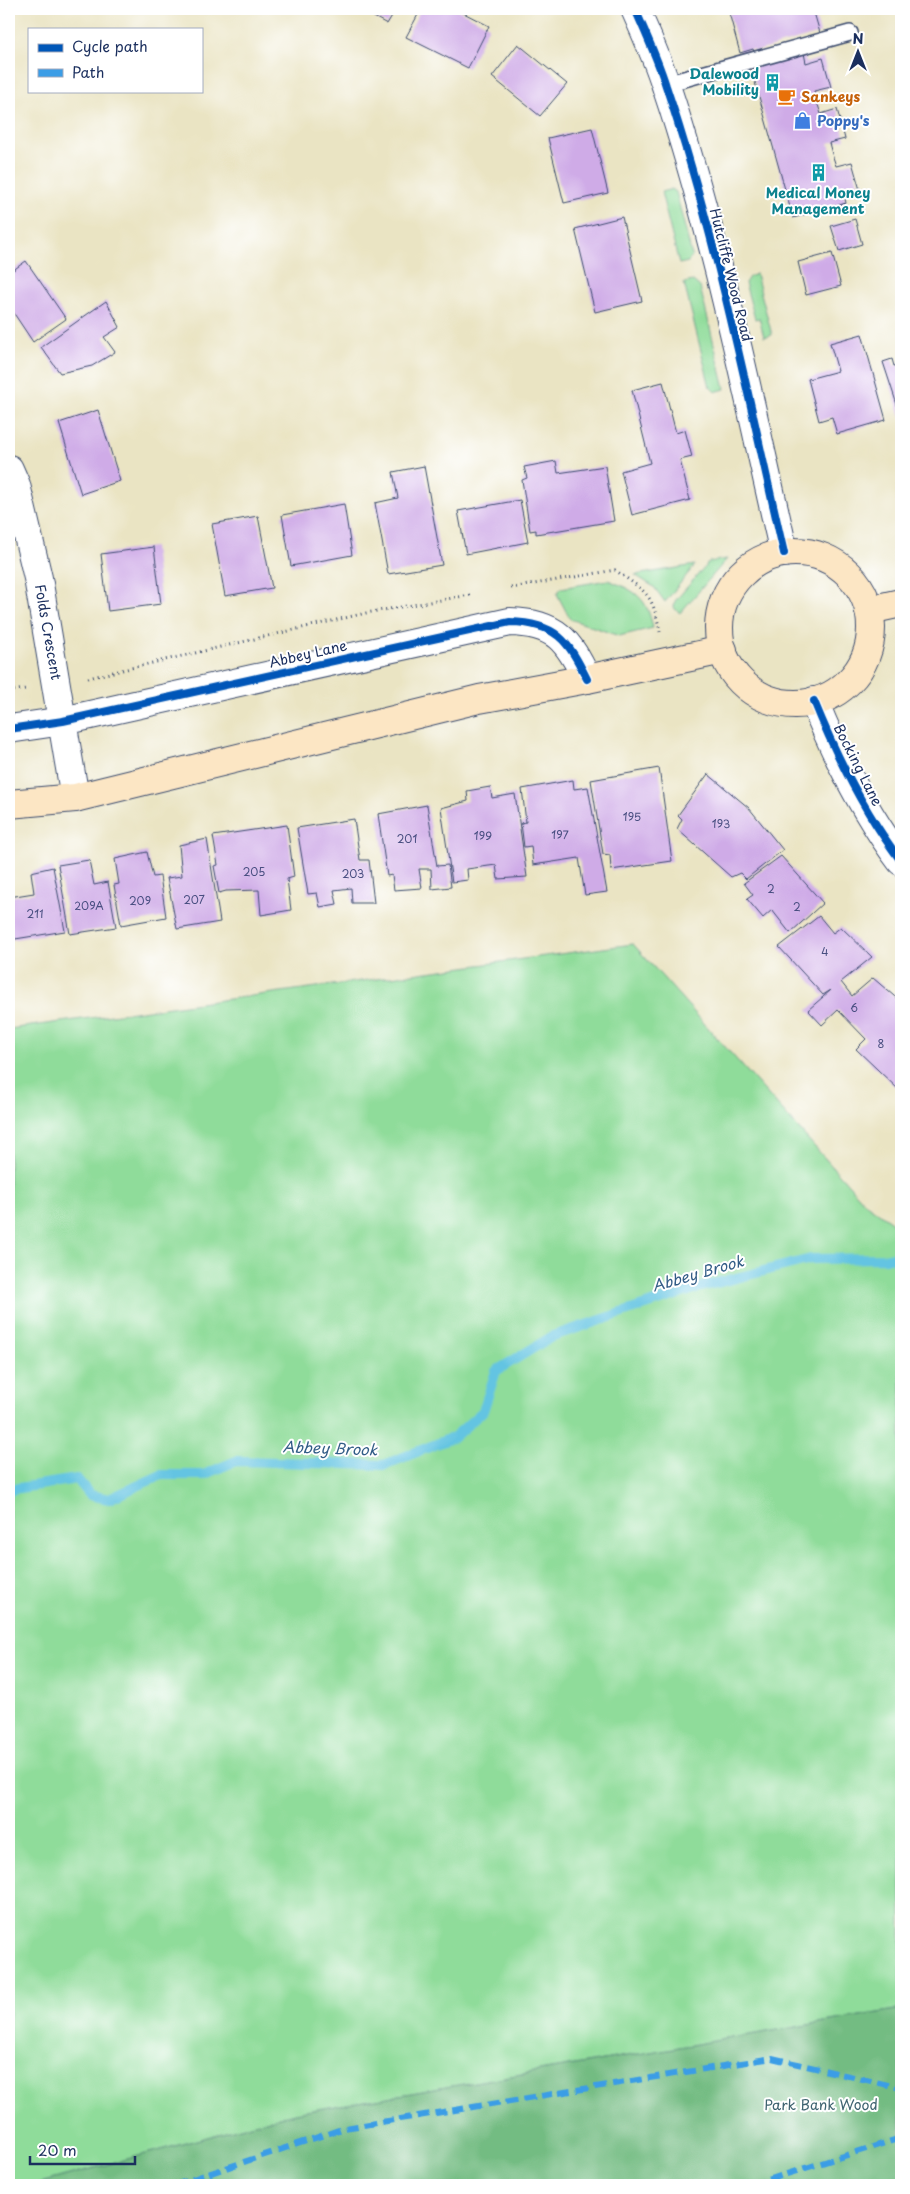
<svg xmlns="http://www.w3.org/2000/svg" width="910" height="2194" font-family="'Playpen Sans',sans-serif">
  <rect width="100%" height="100%" fill="#fff"/>
  <filter id="ink" filterUnits="userSpaceOnUse"><feTurbulence type="fractalNoise" baseFrequency=".02" numOctaves="2"/><feDisplacementMap in="SourceGraphic" scale="10" xChannelSelector="R" yChannelSelector="G"/><feConvolveMatrix kernelMatrix="1 2 1 2 8 2 1 2 1" color-interpolation-filters="sRGB"/></filter>
  <filter id="wash" filterUnits="userSpaceOnUse"><feTurbulence type="fractalNoise" baseFrequency=".0096" numOctaves="4" result="noise"/><feDisplacementMap in="SourceGraphic" scale="20" xChannelSelector="R" yChannelSelector="G"/><feGaussianBlur stdDeviation="1.12" result="paint"/><feColorMatrix in="noise" values="0 0 0 0 0 0 0 0 0 0 0 0 0 0 0 0 0 1.4 0 .05"/><feComposite in="paint" operator="in"/></filter>
  <g filter="url(#wash)">
    <rect width="100%" height="100%" fill="#eae4c3"/>
    <!-- green -->
    <g fill="#8fdc9a" stroke="#55867c">
      <polygon points="672,189 676,192 692,256 688,262 679,264 661,192"/>
      <polygon points="756,274 772,335 764,337 759,318 755,319 745,283 749,277"/>
      <polygon points="693,281 700,287 725,389 715,392 710,387 684,283"/>
      <polygon points="727,559 680,613 674,608 675,601 709,562"/>
      <polygon points="695,565 665,602 654,587 635,575"/>
      <path d="M608 580C636 591 647 597 653 628L619 636 570 619 557 594 561 588Z"/>
      <polygon points="633,944 865,1203 901,1229 901,2009 295,2113 33,2185 9,2185 9,1029"/>
    </g>
    <!-- forest -->
    <polygon fill="#73bc82" stroke="#477670" points="901,2009 901,2185 33,2185 295,2113"/>
    <g fill="none" stroke-linecap="round" stroke-linejoin="round">
      <!-- stream -->
      <polyline stroke="#63c4e2" stroke-width="10" points="9,1492 13,1489 77,1479 90,1495 109,1499 161,1475 203,1475 236,1461 384,1465 454,1437 483,1411 496,1371 553,1336 697,1288 811,1259 890,1258 901,1254"/>
    </g>
    <g id="blocks">
      <!-- building -->
      <g fill="#cfabe7">
        <polygon points="359,9 396,9 387,24"/>
        <polygon points="421,9 456,9 489,26 468,68 406,37"/>
        <polygon points="728,9 813,9 820,33 754,52 753,49 740,53"/>
        <polygon points="518,44 567,84 540,116 492,77"/>
        <polygon points="804,53 806,63 823,58 831,87 814,91 817,102 821,114 837,109 845,139 829,143 832,154 836,166 852,162 860,190 844,195 846,203 793,218 751,68"/>
        <polygon points="592,128 608,193 564,203 548,138"/>
        <polygon points="622,217 642,301 595,312 575,229"/>
        <polygon points="855,219 862,244 839,251 831,226"/>
        <polygon points="832,253 841,286 806,295 798,262"/>
        <polygon points="26,261 66,319 33,342 9,306 9,273"/>
        <polygon points="106,301 120,327 104,337 115,352 92,366 60,373 41,347"/>
        <polygon points="862,334 886,420 837,434 832,417 819,421 808,379 838,371 830,343"/>
        <polygon points="892,359 894,366 901,364 901,417 883,362"/>
        <polygon points="663,382 676,433 685,430 692,457 680,460 690,500 632,515 621,471 650,463 632,390"/>
        <polygon points="98,410 120,481 81,494 59,423"/>
        <polygon points="556,461 558,473 605,466 614,521 536,534 536,530 530,531 522,480 527,478 524,467"/>
        <polygon points="424,466 442,565 388,574 375,503 398,498 393,472"/>
        <polygon points="520,500 528,542 466,554 458,511"/>
        <polygon points="344,504 352,555 291,566 282,515"/>
        <polygon points="258,516 272,588 225,596 212,524"/>
        <polygon points="154,547 161,604 108,611 101,554"/>
        <polygon points="659,768 672,861 611,870 610,855 603,854 591,780"/>
        <polygon points="708,774 749,808 783,850 746,879 740,873 731,877 677,829 682,819 678,815"/>
        <polygon points="573,780 574,789 588,787 607,892 585,895 579,858 533,865 531,846 524,847 521,823 526,822 522,789"/>
        <polygon points="490,787 492,798 515,794 527,877 498,879 496,865 467,869 468,880 452,882 441,808 468,801 467,791"/>
        <polygon points="427,805 437,866 448,865 451,887 432,889 431,869 419,869 422,888 394,890 392,875 387,876 378,814"/>
        <polygon points="354,819 360,860 369,860 374,903 352,903 351,888 334,890 337,904 320,907 317,893 308,894 297,828"/>
        <polygon points="287,825 294,877 287,879 291,910 261,915 259,890 226,891 219,893 214,866 218,865 213,836"/>
        <polygon points="207,839 220,922 177,929 167,878 182,876 179,845"/>
        <polygon points="147,852 153,877 160,876 166,917 121,925 114,885 119,884 115,859"/>
        <polygon points="781,856 823,903 790,933 772,910 763,918 747,899 753,895 744,883"/>
        <polygon points="89,860 94,885 108,882 116,927 70,934 58,865"/>
        <polygon points="53,867 65,931 9,940 9,897 34,893 31,872"/>
        <polygon points="819,916 833,933 841,927 872,957 841,982 852,996 873,978 901,1002 901,1088 899,1090 856,1049 866,1039 838,1010 822,1025 808,1010 831,990 823,995 779,947"/>
      </g>
    </g>
  </g>
  <g filter="url(#ink)">
    <use href="#blocks" fill-opacity="0" stroke="#3a4a6d" stroke-width="1"/>
    <g fill="none" stroke-linecap="round" stroke-linejoin="round">
      <defs>
        <polyline id="service" points="666,84 850,33"/>
        <g id="minor">
          <polyline points="9,469 16,485 38,578 75,798"/>
          <path d="M9 729 63 721 510 622C556 623 568 640 587 679"/>
        </g>
        <g id="tertiary">
          <path d="M635 9C646 34 658 60 666 86 717 238 748 397 784 553"/>
          <path d="M814 701C837 758 864 812 901 861"/>
        </g>
        <g id="secondary">
          <circle cx="795" cy="628" r="76"/>
          <polyline points="869,610 901,603"/>
          <polyline points="9,804 75,798 479,699 587,679 723,650"/>
        </g>
      </defs>
      <!-- service casing -->
      <use href="#service" stroke="#3a4a6d" stroke-width="18"/>
      <!-- minor casing -->
      <use href="#minor" stroke="#3a4a6d" stroke-width="30"/>
      <!-- tertiary casing -->
      <use href="#tertiary" stroke="#3a4a6d" stroke-width="30"/>
      <!-- secondary casing -->
      <use href="#secondary" stroke="#3a4a6d" stroke-width="30"/>
      <!-- path -->
      <g stroke="#3a4a6d" stroke-width="3" stroke-dasharray="1 4" stroke-linecap="butt">
        <path d="M511 588 615 570C647 593 652 592 660 632"/>
        <polyline points="88,678 366,613 470,595"/>
        <polyline points="9,691 26,689"/>
      </g>
      <!-- service -->
      <use href="#service" stroke="#fff" stroke-width="15"/>
      <!-- minor -->
      <use href="#minor" stroke="#fff" stroke-width="28"/>
      <!-- tertiary -->
      <use href="#tertiary" stroke="#fff" stroke-width="28"/>
      <!-- secondary -->
      <use href="#secondary" stroke="#fce6c4" stroke-width="28"/>
      <!-- quiet -->
      <g stroke="#3b9de6" stroke-width="6" stroke-dasharray="12 6" stroke-linecap="butt">
        <polyline points="175,2185 345,2128 772,2058 901,2088"/>
        <polyline points="752,2185 901,2138"/>
      </g>
      <defs>
        <g id="cycleway">
          <path d="M635 9C646 34 658 60 666 86 717 238 748 397 784 553"/>
          <path d="M814 701C837 758 864 812 901 861"/>
          <path d="M9 729 63 721 510 622C556 623 568 640 587 679"/>
        </g>
      </defs>
      <!-- cycleway casing -->
      <use href="#cycleway" stroke="#fff" stroke-width="11"/>
      <!-- cycleway -->
      <use href="#cycleway" stroke="#0057b8" stroke-width="8"/>
    </g>
  </g>
  <!-- icons -->
  <defs>
    <symbol id="building-bare" viewBox="-9 -9 18 18"><path d="M-4-6H4V6H1V3H-1V6H-4ZM-2.5-4.3h1.7v1.8h-1.7ZM.8-4.3h1.7v1.8H.8ZM-2.5-1h1.7V.8h-1.7ZM.8-1h1.7V.8H.8Z" fill="#0f9aa8" stroke="#fff" stroke-width="2.5" paint-order="stroke"/></symbol>
    <symbol id="cafe-bare" viewBox="-9 -9 18 18"><path d="M-5.5-4.5H6V0H3Q3 3.5 0 3.5H-2.5Q-5.5 3.5-5.5 0ZM3-3.2v2h1.7v-2ZM-6 4.5H4V6H-6Z" fill="#e8710a" stroke="#fff" stroke-width="2.5" paint-order="stroke"/></symbol>
    <symbol id="shop-bare" viewBox="-9 -9 18 18"><path d="M-5-2.5h2.3a2.7 3.5 0 0 1 5.4 0H5L5.5 6h-11ZM-1.5-2.5h3a1.5 2.3 0 0 0-3 0Z" fill="#3f7fe0" stroke="#fff" stroke-width="2.5" paint-order="stroke"/></symbol>
  </defs>
  <g fill-rule="evenodd">
    <use href="#building-bare" x="760" y="70" width="25" height="25"/>
    <use href="#cafe-bare" x="774" y="84" width="25" height="25"/>
    <use href="#shop-bare" x="790" y="108" width="25" height="25"/>
    <use href="#building-bare" x="806" y="160" width="25" height="25"/>
  </g>
  <g text-anchor="middle" stroke-width="4" stroke-linejoin="round" paint-order="stroke">
    <!-- number labels -->
    <g font-size="11" fill="#484e80">
      <text x="632" y="821">195</text>
      <text x="721" y="828">193</text>
      <text x="560" y="839">197</text>
      <text x="483" y="840">199</text>
      <text x="407" y="843">201</text>
      <text x="254" y="876">205</text>
      <text x="353" y="878">203</text>
      <text x="771" y="893">2</text>
      <text x="194" y="904">207</text>
      <text x="140" y="905">209</text>
      <text x="89" y="910">209A</text>
      <text x="797" y="911">2</text>
      <text x="35" y="918">211</text>
      <text x="825" y="956">4</text>
      <text x="854" y="1012">6</text>
      <text x="881" y="1048">8</text>
    </g>
    <!-- culture labels -->
    <g font-size="14" font-weight="bold" fill="#0d838f" stroke="#fff" text-anchor="end">
      <text x="759" y="79">Dalewood<tspan x="759" dy="16">Mobility</tspan></text>
      <text x="818" y="198" text-anchor="middle">Medical Money<tspan x="818" dy="16">Management</tspan></text>
    </g>
    <!-- food labels -->
    <g font-size="14" font-weight="bold" fill="#c56008" stroke="#fff" text-anchor="start">
      <text x="801" y="102">Sankeys</text>
    </g>
    <!-- shop labels -->
    <g font-size="14" font-weight="bold" fill="#366cbe" stroke="#fff" text-anchor="start">
      <text x="817" y="126">Poppy's</text>
    </g>
    <!-- street labels -->
    <g font-size="14" fill="#1b2f5e" stroke="#fff">
      <text transform="translate(731 275) rotate(76)" y="5">Hutcliffe Wood Road</text>
      <text transform="translate(48 632) rotate(80)" y="5">Folds Crescent</text>
      <text transform="translate(308 654) rotate(-13)" y="5">Abbey Lane</text>
      <text transform="translate(858 765) rotate(63)" y="5">Bocking Lane</text>
    </g>
    <!-- park labels -->
    <g font-size="14" fill="#3e6370" stroke="#fff">
      <text x="821" y="2110">Park Bank Wood</text>
    </g>
    <!-- water labels -->
    <g font-size="15" font-style="italic" fill="#315c86" stroke="#fff">
      <text transform="translate(698 1274) rotate(-16)" y="5">Abbey Brook</text>
      <text transform="translate(330 1449) rotate(2)" y="5">Abbey Brook</text>
    </g>
  </g>
  <!-- margin -->
  <rect width="910" height="2194" fill="none" stroke="#fff" stroke-width="30"/>
  <!-- legend -->
  <rect x="28" y="28" width="175" height="65" fill="#ffffff" stroke="#a4acbf"/>
  <rect x="38" y="44" width="25" height="8" fill="#0057b8" stroke="#a4acbf"/>
  <text x="72" y="52" font-size="15" fill="#1b2f5e">Cycle path</text>
  <rect x="38" y="69" width="25" height="8" fill="#3b9de6" stroke="#a4acbf"/>
  <text x="72" y="78" font-size="15" fill="#1b2f5e">Path</text>
  <!-- north arrow -->
  <g transform="translate(858 52)" stroke="#ffffff" stroke-width="4" paint-order="stroke">
  <path d="M0-4L9 19L0 12L-9 19Z" fill="#1b2f5e"/>
  <text y="-8" font-size="14" font-weight="bold" text-anchor="middle" fill="#1b2f5e">N</text>
  </g>
  <!-- scale -->
  <path d="M30 2156v8h105v-8" fill="none" stroke="#1b2f5e" stroke-width="2.5"/>
  <text x="38" y="2156" font-size="15" fill="#1b2f5e" stroke="#ffffff" stroke-width="4" paint-order="stroke">20 m</text>
</svg>
